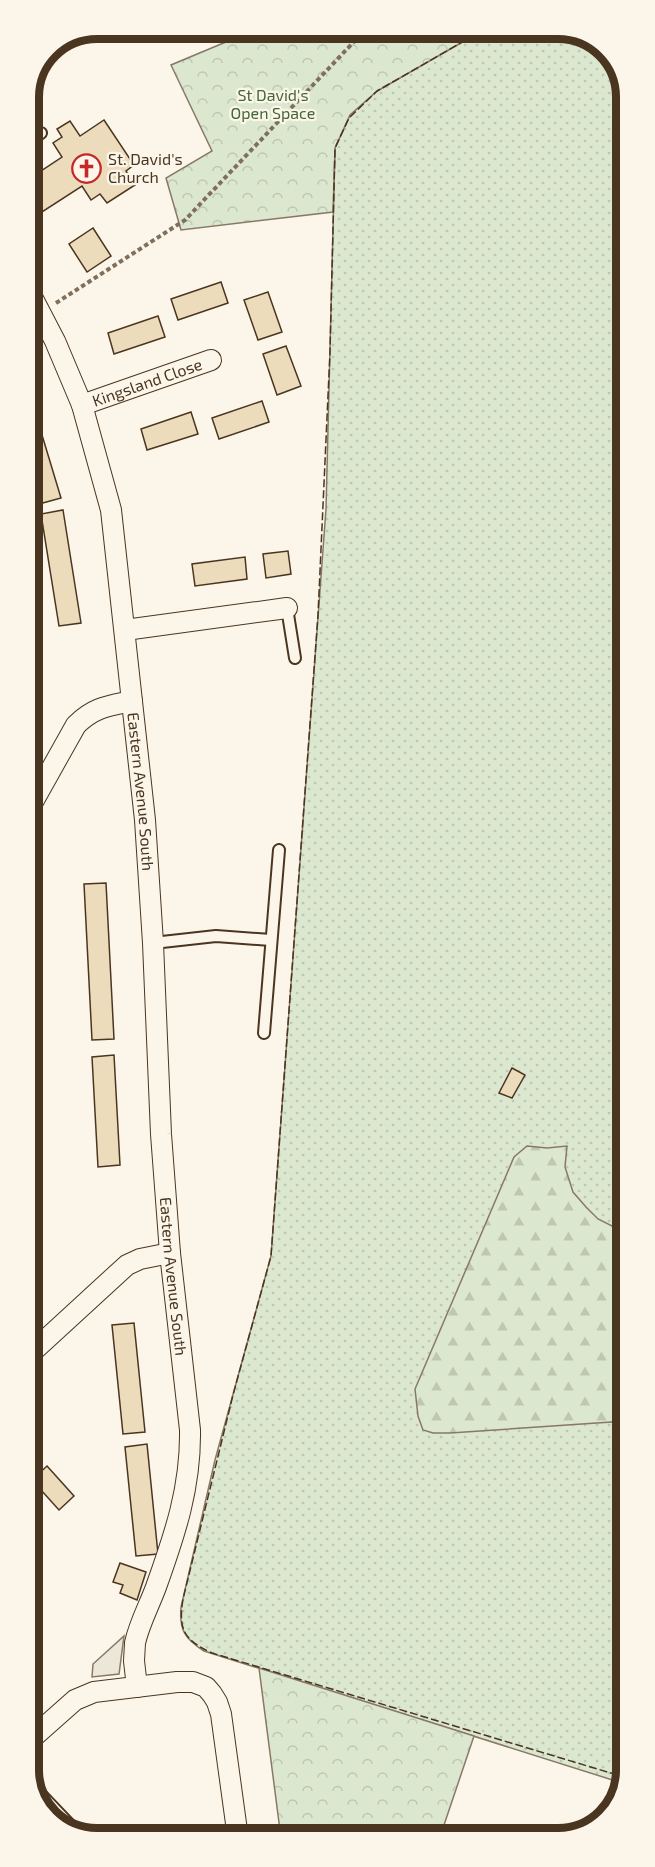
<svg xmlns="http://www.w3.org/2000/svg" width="655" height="1867" font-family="'Exo 2',sans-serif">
  <defs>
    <pattern id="grass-dots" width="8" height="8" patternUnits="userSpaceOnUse" patternTransform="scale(1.5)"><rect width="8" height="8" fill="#dce7d0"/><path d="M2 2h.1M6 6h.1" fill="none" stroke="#bec7b2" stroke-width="1.8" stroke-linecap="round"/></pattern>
    <pattern id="forest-firs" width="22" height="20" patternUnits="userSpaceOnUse" patternTransform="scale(1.5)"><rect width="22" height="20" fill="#dce7d0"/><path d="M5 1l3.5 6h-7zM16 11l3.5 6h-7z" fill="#bec7b2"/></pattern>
    <pattern id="park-crowns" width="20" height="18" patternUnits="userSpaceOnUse" patternTransform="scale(1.5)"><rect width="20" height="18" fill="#dce7d0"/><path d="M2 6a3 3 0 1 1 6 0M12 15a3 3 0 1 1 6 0" fill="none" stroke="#bec7b2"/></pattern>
  </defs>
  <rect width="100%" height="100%" fill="#fbf6e9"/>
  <!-- grass -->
  <path fill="url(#grass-dots)" stroke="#887966" stroke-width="1.5" d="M485 29H563L603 45 624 79 626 1771 622 1783 204 1651C185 1639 179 1630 181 1607L215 1460 271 1256 326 509 335 148 350 115 377 91Z"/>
  <!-- forest -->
  <polygon fill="url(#forest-firs)" stroke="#887966" stroke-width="1.5" points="527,1146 547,1148 567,1146 565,1167 573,1192 586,1207 598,1219 626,1233 626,1421 450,1433 433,1433 423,1430 418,1416 415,1389 514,1157"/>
  <!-- park -->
  <g fill="url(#park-crowns)" stroke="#887966" stroke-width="1.5">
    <polygon points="257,29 485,29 377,91 350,115 335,148 333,212 181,230 166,178 212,151 171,65"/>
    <polygon points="259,1668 474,1736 442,1831 431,1837 427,1831 420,1837 281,1838"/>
  </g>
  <!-- parking -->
  <polygon fill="#ede7d9" stroke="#887966" stroke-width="1.5" points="124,1636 119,1674 92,1677 93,1664"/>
  <!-- building -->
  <g fill="#ecdcbc" stroke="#4a3520" stroke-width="1.5">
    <polygon points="116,29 147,29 141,41"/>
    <polygon points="175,29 189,29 186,34"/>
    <polygon points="61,43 50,62 44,59 49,48"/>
    <polygon points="104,120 134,165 126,171 135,185 107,203 100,194 91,200 82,186 42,212 36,203 31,206 29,202 29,179 62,157 53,143 62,137 57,129 70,121 80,136"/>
    <polygon points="93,228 111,256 87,272 69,244"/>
    <polygon points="221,282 228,303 178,320 171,299"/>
    <polygon points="268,292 282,332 258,340 244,300"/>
    <polygon points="158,316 165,337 114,354 108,333"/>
    <polygon points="286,346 301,386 277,395 263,354"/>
    <polygon points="262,401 269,422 219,439 212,418"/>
    <polygon points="191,412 198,434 147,450 141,429"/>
    <polygon points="39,425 61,498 39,504 29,471 29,428"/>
    <polygon points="63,510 81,623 59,626 41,514"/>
    <polygon points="288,551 291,574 266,578 263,554"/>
    <polygon points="245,557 247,579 195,586 192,564"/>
    <polygon points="106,883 114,1039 92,1040 84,884"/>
    <polygon points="114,1055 120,1165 98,1167 92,1057"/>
    <polygon points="512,1068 525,1075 512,1098 499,1093"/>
    <polygon points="134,1323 145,1432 123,1434 112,1325"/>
    <polygon points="147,1444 158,1554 136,1556 125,1447"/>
    <polygon points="47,1466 74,1496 59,1510 32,1480"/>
    <polygon points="120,1563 146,1572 137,1600 120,1593 123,1585 113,1582"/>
  </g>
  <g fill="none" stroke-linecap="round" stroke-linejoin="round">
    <defs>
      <g id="service">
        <polyline points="29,141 41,133"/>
        <polyline points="287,608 295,658"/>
        <polyline points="153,943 216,936 271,940"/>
        <polyline points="264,1033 279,850"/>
        <polyline points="31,1784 72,1827 89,1833 89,1837"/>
      </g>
      <g id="minor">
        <path id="s1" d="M29 291 55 341 82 405 111 510 145 820 153 943 161 1134 170 1253 190 1430C191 1487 175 1534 156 1587 149 1606 139 1624 135 1643L134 1661 137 1687"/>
        <path id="s2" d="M82 405 211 360"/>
        <polyline points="125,630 287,608"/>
        <path d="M30 807 76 725C94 707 108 706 132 701"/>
        <polyline points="30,1354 127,1265 140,1259 170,1253"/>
        <polyline points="31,1739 75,1700 94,1692 177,1682 193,1682 206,1687 212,1694 217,1702 221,1714 238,1838"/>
      </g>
    </defs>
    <!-- service casing -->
    <use href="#service" stroke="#4a3520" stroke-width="14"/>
    <!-- minor casing -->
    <use href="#minor" stroke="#4a3520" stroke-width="22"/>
    <!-- path -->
    <polyline stroke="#7f6f5c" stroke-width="4" stroke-dasharray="4.5 3" stroke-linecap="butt" points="56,303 185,220 366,29"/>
    <!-- service -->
    <use href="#service" stroke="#fbf6e9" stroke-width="10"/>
    <!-- minor -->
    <use href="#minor" stroke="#fbf6e9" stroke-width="20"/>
    <!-- fence -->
    <path stroke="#4a3520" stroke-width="1.5" stroke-dasharray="8 3" stroke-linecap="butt" d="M485 29 377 91 349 118 335 148 330 352 318 615 271 1256 233 1395 183 1599C178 1630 184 1640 212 1653L624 1777"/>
  </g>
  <!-- icons -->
  <defs>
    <symbol id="church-ring" viewBox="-11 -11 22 22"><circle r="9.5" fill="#fbf6e9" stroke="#c62828" stroke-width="1.5"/><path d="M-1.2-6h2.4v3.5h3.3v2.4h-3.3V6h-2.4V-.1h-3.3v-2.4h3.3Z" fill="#c62828"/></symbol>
  </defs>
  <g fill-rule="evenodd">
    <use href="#church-ring" x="70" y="152" width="33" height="33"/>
  </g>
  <g text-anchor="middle" stroke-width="4.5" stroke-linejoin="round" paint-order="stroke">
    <!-- park labels -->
    <g font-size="16" fill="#436837" stroke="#fbf6e9">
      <text x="273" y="101">St David's<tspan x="273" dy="18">Open Space</tspan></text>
    </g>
    <!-- poi labels -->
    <g font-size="16" fill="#4a3520" stroke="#fbf6e9" text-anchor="start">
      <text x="108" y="165">St. David's<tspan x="108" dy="18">Church</tspan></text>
    </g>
    <!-- street labels -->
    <g font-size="16" fill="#4a3520" stroke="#fbf6e9">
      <text dy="6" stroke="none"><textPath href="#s2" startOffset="69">Kingsland Close</textPath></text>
      <text dy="6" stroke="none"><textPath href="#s1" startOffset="518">Eastern Avenue South</textPath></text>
      <text dy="6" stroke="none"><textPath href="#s1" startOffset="1004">Eastern Avenue South</textPath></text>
    </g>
  </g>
  <!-- crop -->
  <path d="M0 0H655V1867H0ZM97 39H558A58 58 0 0 1 616 97V1770A58 58 0 0 1 558 1828H97A58 58 0 0 1 39 1770V97A58 58 0 0 1 97 39Z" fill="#fbf6e9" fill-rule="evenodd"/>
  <path fill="none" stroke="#4a3520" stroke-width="8" d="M97 39H558A58 58 0 0 1 616 97V1770A58 58 0 0 1 558 1828H97A58 58 0 0 1 39 1770V97A58 58 0 0 1 97 39Z"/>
</svg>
